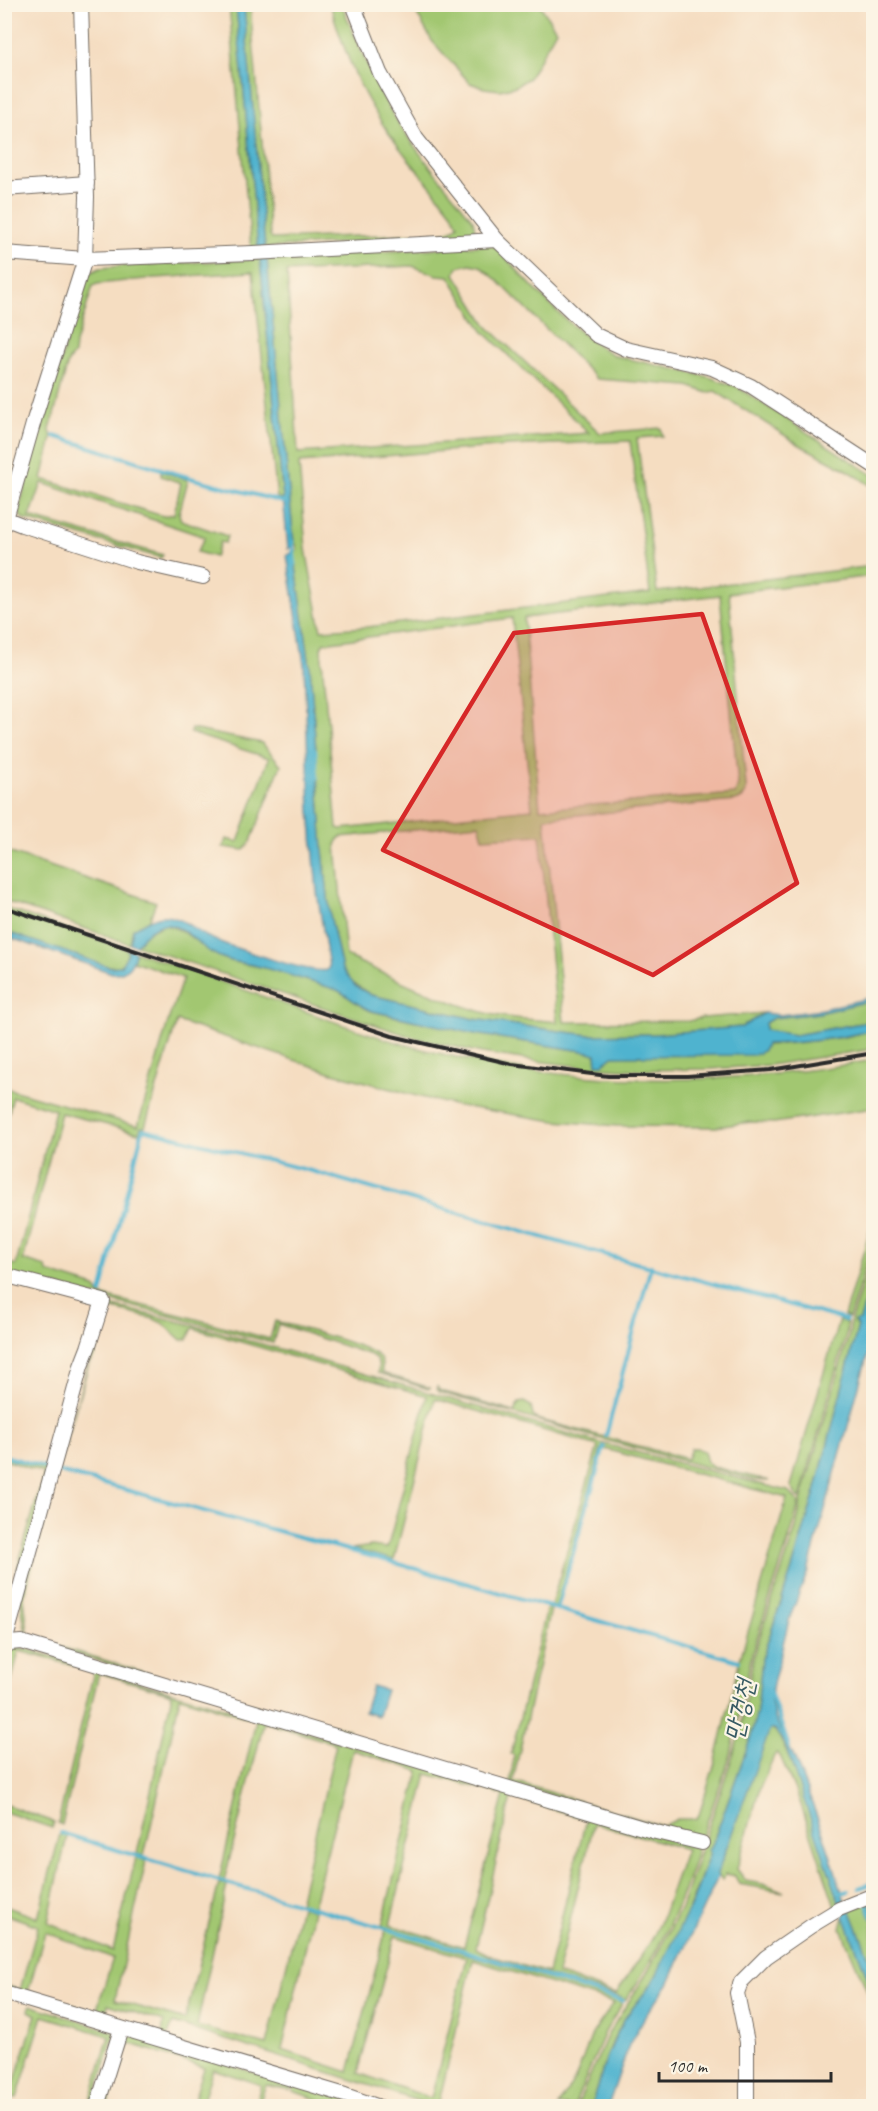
<svg xmlns="http://www.w3.org/2000/svg" width="878" height="2111" font-family="Caveat,'Poor Story',sans-serif">
  <rect width="100%" height="100%" fill="#fcf5e5"/>
  <filter id="ink" filterUnits="userSpaceOnUse"><feTurbulence type="fractalNoise" baseFrequency=".0167" numOctaves="2"/><feDisplacementMap in="SourceGraphic" scale="12" xChannelSelector="R" yChannelSelector="G"/><feConvolveMatrix kernelMatrix="1 2 1 2 8 2 1 2 1" color-interpolation-filters="sRGB"/></filter>
  <filter id="wash" filterUnits="userSpaceOnUse"><feTurbulence type="fractalNoise" baseFrequency=".008" numOctaves="4" result="noise"/><feDisplacementMap in="SourceGraphic" scale="24" xChannelSelector="R" yChannelSelector="G"/><feGaussianBlur stdDeviation="1.35" result="paint"/><feColorMatrix in="noise" values="0 0 0 0 0 0 0 0 0 0 0 0 0 0 0 0 0 1.4 0 .05"/><feComposite in="paint" operator="in"/></filter>
  <g filter="url(#wash)">
    <rect width="100%" height="100%" fill="#f5ddc1"/>
    <!-- green -->
    <g fill="#a2c771" stroke="#66794e" stroke-width="1.5" fill-rule="evenodd">
      <path d="M330 4 342 5C357 41 372 80 392 113 415 151 446 185 473 220L475 230 466 235 265 248 244 5H250L270 235 272 239 443 233 454 229 458 225 452 213C424 177 391 142 369 102 352 72 340 38 330 4Z"/>
      <polygon points="229,5 236,5 258,248 251,247"/>
      <polygon points="412,5 540,5 556,30 529,78 516,86 500,90 484,88 470,83 432,41"/>
      <path d="M489 245 496 247C528 282 574 335 616 356L709 377 737 387 873 475V487L849 471 800 445 715 391 708 393 688 386 597 379 498 281 480 266 470 264 458 267 455 274 488 327 600 433 661 428 663 436 637 438 657 592 873 566V576L729 593 746 786C747 795 744 798 736 801L545 818 564 1022 688 1021 703 1018 764 1013 742 1027 657 1034 588 1035 474 1019 371 995 350 981 342 969 330 915 323 851 310 667 294 552 297 550 296 544H294L267 259ZM412 266 437 275 449 276 483 331 589 433 298 453 287 272ZM630 441 650 593 367 627 321 630 306 549 299 463 508 446ZM720 595 738 785 735 794 540 809 524 618ZM512 618 532 809 341 829 337 828 321 648 323 643ZM479 824 483 838 540 835 557 1022C531 1019 504 1019 479 1011 433 997 389 976 346 956L336 845 340 837Z"/>
      <polygon points="260,259 283,499 277,498 253,272 155,278 97,284 93,286 75,344 74,354 68,362 50,430 52,438 42,479 163,516 174,514 181,483 161,476 161,471 188,480 179,514 181,520 227,536 225,543 220,542 215,557 197,552 205,537 42,483 30,517 163,555 161,558 23,519 18,512 85,275 100,268 122,266"/>
      <polygon points="191,729 262,743 281,765 251,841 244,850 223,847 226,839 238,842 269,758 190,733"/>
      <polygon points="5,851 156,902 149,921 133,929 130,944 5,901"/>
      <path d="M5 908 127 949 128 953 121 966C99 971 29 940 5 931Z"/>
      <path d="M163 925C189 928 203 952 228 960 240 964 253 965 265 968 289 975 313 982 337 990 349 996 358 1006 371 1011L475 1034 589 1052 596 1054 597 1064H603L613 1056 795 1043 845 1037 873 1030V1049L770 1065 711 1069 638 1070 587 1067 535 1061 482 1053 412 1037 136 945 146 933Z"/>
      <path d="M134 951C187 970 240 988 293 1007 327 1019 361 1032 396 1042 552 1087 715 1089 873 1060V1108L774 1123 751 1122 716 1127 617 1126 555 1121 453 1105 417 1096 333 1073 177 1021 145 1127H141L139 1133 61 1113 23 1260 46 1267 47 1272 95 1287 100 1295 185 1316 270 1339 275 1321C295 1327 365 1344 378 1356 383 1360 382 1367 382 1373L430 1388 428 1389 378 1373C379 1365 379 1360 371 1355L278 1324 273 1343 5 1273 4 1262 16 1265 55 1110 13 1097 5 1126V1109L8 1096 5 1095V1088L138 1126 169 1018 183 978 133 961Z"/>
      <polygon points="873,1000 873,1021 795,1035 765,1030 765,1023 773,1018 819,1013"/>
      <polygon points="873,1220 873,1241 849,1318 844,1316"/>
      <path d="M873 1250V1275L860 1321 854 1323 858 1326 816 1489 792 1569 762 1659 757 1712 751 1737 711 1848 708 1850 710 1852C694 1897 677 1943 652 1983 644 1996 632 2007 624 2020 608 2046 600 2078 591 2106H577L608 2034 647 1973 681 1908 733 1755 740 1732 754 1654 796 1528 801 1501 850 1331V1323Z"/>
      <polygon points="105,1304 193,1325 283,1350 604,1444 788,1491 799,1502 793,1527 752,1653 731,1754 702,1836 698,1837 510,1784 514,1755 511,1754 547,1608 551,1609 513,1781 659,1825 664,1826 677,1819 695,1819 699,1815 717,1756 739,1663 787,1498 605,1449 603,1447 601,1449 556,1607 551,1605 598,1446 435,1399 394,1560 352,1549 372,1546 386,1548 388,1546 427,1396 193,1328 188,1339 181,1340 164,1324 154,1319 109,1308 94,1357 89,1363 58,1469"/>
      <polygon points="839,1320 847,1323 847,1331 800,1498 796,1495 791,1486"/>
      <polygon points="437,1386 439,1390 445,1392 514,1412 519,1403 524,1402 531,1406 533,1416 537,1419 687,1459 691,1448 697,1448 704,1452 707,1462 714,1467 770,1481 754,1480 605,1440 439,1392 437,1390"/>
      <polygon points="5,1457 49,1470 4,1635 5,1612 44,1473 5,1460"/>
      <polygon points="54,1473 57,1473 24,1597 28,1633 31,1638 260,1707 349,1729 348,1734 27,1640 20,1597"/>
      <path d="M20 1647 696 1847 697 1851C681 1906 658 1954 625 2001L620 1997 382 1926 419 1771 353 1750 313 1907 299 1903 336 1744 264 1722 224 1881 219 1880 256 1720 180 1697 144 1856 137 1854 172 1694 99 1673 62 1825 58 1823 94 1671 19 1651 5 1707 4 1655 5 1651ZM427 1774 504 1795 464 1947 390 1925ZM511 1797 586 1819 548 1973 493 1957 476 1948ZM594 1823 686 1849 660 1923 651 1941 616 1994 557 1974Z"/>
      <path d="M772 1728C791 1740 829 1874 840 1904L835 1906 799 1799 780 1756 777 1753 775 1754 760 1788 737 1869 746 1881 768 1885 784 1892 739 1884 735 1876 726 1874 723 1880 717 1874 769 1729Z"/>
      <polygon points="4,1804 54,1822 52,1828 5,1812"/>
      <path d="M60 1834 67 1836 48 1922 113 1951 136 1857 146 1861 115 2000 185 2020 219 1883 227 1885 197 2026 267 2045 301 1906 314 1910 282 2050 349 2072 386 1929 616 2000 622 2004 605 2032 574 2106H558L576 2077 592 2034 614 2003 473 1960 438 2106H427L428 2104 173 2023 168 2035 161 2038 164 2022 108 2004 104 2021 5 1990V1985L20 1990 38 1926 5 1914V1906L38 1918ZM45 1932 113 1958 96 2012 28 1992ZM395 1936 467 1958 431 2098 358 2073Z"/>
      <polygon points="871,1902 873,1916 869,1903 866,1904 873,1923 873,1968 850,1909"/>
      <polygon points="844,1916 873,1992 873,2005 841,1929"/>
      <polygon points="30,2005 115,2032 93,2106 89,2106 109,2036 43,2016 17,2098 9,2097 6,2106 5,2106 7,2093 11,2092 36,2015 29,2011"/>
      <polygon points="122,2033 292,2084 290,2090 266,2085 258,2106 255,2106 261,2085 213,2069 201,2106 192,2106 204,2068 129,2043 107,2106 100,2106"/>
      <polygon points="295,2085 371,2106 338,2106 325,2103 324,2106 318,2106 319,2100 293,2091"/>
    </g>
    <!-- water -->
    <g fill="#50b3cf" stroke="#3e6f7d" stroke-width="1.5">
      <polygon points="236,5 244,5 265,248 258,248"/>
      <polygon points="260,259 267,259 294,544 288,549"/>
      <path d="M294 552 310 667 323 850 330 915 342 969 355 986 371 995 474 1019 588 1035 657 1034 742 1027 764 1013 779 1015 814 1011 873 997V1000L819 1013 773 1018 765 1023V1030L795 1035 873 1021V1030C839 1039 802 1043 766 1044 764 1052 760 1053 753 1055L613 1056 603 1064H597L596 1054 589 1052 475 1034 372 1011C358 1006 349 996 337 990 313 982 289 975 265 968 248 963 228 963 212 953 196 944 184 924 165 925 151 925 144 936 136 945L130 944 133 929C142 925 151 917 162 916 181 915 192 929 208 937 225 945 313 975 327 970L329 967 317 892 310 811 304 664 287 555Z"/>
      <path d="M4 931 110 967 121 966 128 953 127 949 134 951 135 954C132 966 126 974 112 973L5 936Z"/>
      <polygon points="873,1275 873,1335 808,1571 789,1620 772,1688 771,1702 775,1718 796,1761 822,1830 845,1901 840,1904 785,1745 775,1729 770,1729 717,1874 718,1877 668,1984 646,2015 629,2045 608,2106 591,2106 607,2057 617,2034 625,2018 653,1982 693,1901 710,1852 708,1850 711,1848 751,1737 757,1712 762,1659 792,1569 816,1489 858,1326 854,1321 860,1320"/>
      <polygon points="372,1686 386,1690 378,1716 364,1712"/>
      <polygon points="850,1909 873,1968 873,1992 844,1916 844,1912"/>
    </g>
    <g fill="none" stroke-linecap="round" stroke-linejoin="round">
      <!-- stream -->
      <g stroke="#50b3cf" stroke-width="4">
        <polyline points="54,436 194,479 283,502"/>
        <polyline points="292,541 295,563"/>
        <polyline points="315,750 317,778"/>
        <polyline points="101,1293 143,1129 311,1171 566,1244 846,1320"/>
        <polyline points="606,1436 651,1266"/>
        <polyline points="4,1456 48,1468"/>
        <polyline points="56,1471 392,1562 557,1609 604,1447"/>
        <polyline points="557,1609 739,1661"/>
        <polyline points="770,1692 789,1747"/>
        <polyline points="61,1833 223,1882 468,1952 623,2001"/>
        <polyline points="859,1888 874,1883"/>
        <polyline points="841,1893 848,1891"/>
        <polyline points="867,1903 874,1920"/>
      </g>
    </g>
  </g>
  <g filter="url(#ink)">
    <g fill="none" stroke-linecap="round" stroke-linejoin="round">
      <defs>
        <g id="minor">
          <polyline points="353,4 380,73 416,138 497,240 596,335 626,349 712,368 751,386 874,466"/>
          <polyline points="4,189 87,183"/>
          <polyline points="4,253 85,259 253,253 497,240"/>
          <polyline points="4,518 22,525 137,562 203,577"/>
          <polyline points="4,526 35,417 85,259 87,197 81,4"/>
          <polyline points="4,1275 103,1301 88,1348 81,1366 4,1646"/>
          <polyline points="4,1648 10,1643 21,1642 656,1832 702,1843"/>
          <polyline points="4,1993 345,2095 377,2106"/>
          <polyline points="97,2106 121,2029"/>
          <polyline points="747,2106 747,2042 737,1993 741,1982 766,1957 811,1926 839,1909 874,1895"/>
        </g>
      </defs>
      <!-- minor casing -->
      <use href="#minor" stroke="#726960" stroke-width="16"/>
      <!-- minor -->
      <use href="#minor" stroke="#fff" stroke-width="14"/>
      <!-- rail -->
      <polyline stroke="#2b2b2b" stroke-width="4" points="4,907 392,1036 512,1064 608,1076 687,1076 771,1070 874,1053"/>
    </g>
  </g>
  <!-- marked area -->
  <path fill="#d62828" fill-opacity="0.2" stroke="#d62828" stroke-width="4.5" stroke-linejoin="round" d="M702 614 797 883 653 975 383 850 514 633Z"/>
  <g text-anchor="middle" stroke-width="4.5" stroke-linejoin="round" paint-order="stroke">
    <!-- water labels -->
    <g font-size="26" font-style="italic" fill="#385b64" stroke="#fcf5e5">
      <text transform="translate(739 1710) rotate(-78)" y="9">만겅천</text>
    </g>
  </g>
  <!-- margin -->
  <rect width="878" height="2111" fill="none" stroke="#fcf5e5" stroke-width="24"/>
  <!-- scale -->
  <path d="M659 2072v9h172v-9" fill="none" stroke="#2b2b2b" stroke-width="3"/>
  <text x="668" y="2072" font-size="18" fill="#2b2b2b" stroke="#fcf5e5" stroke-width="4.5" paint-order="stroke">100 m</text>
</svg>
